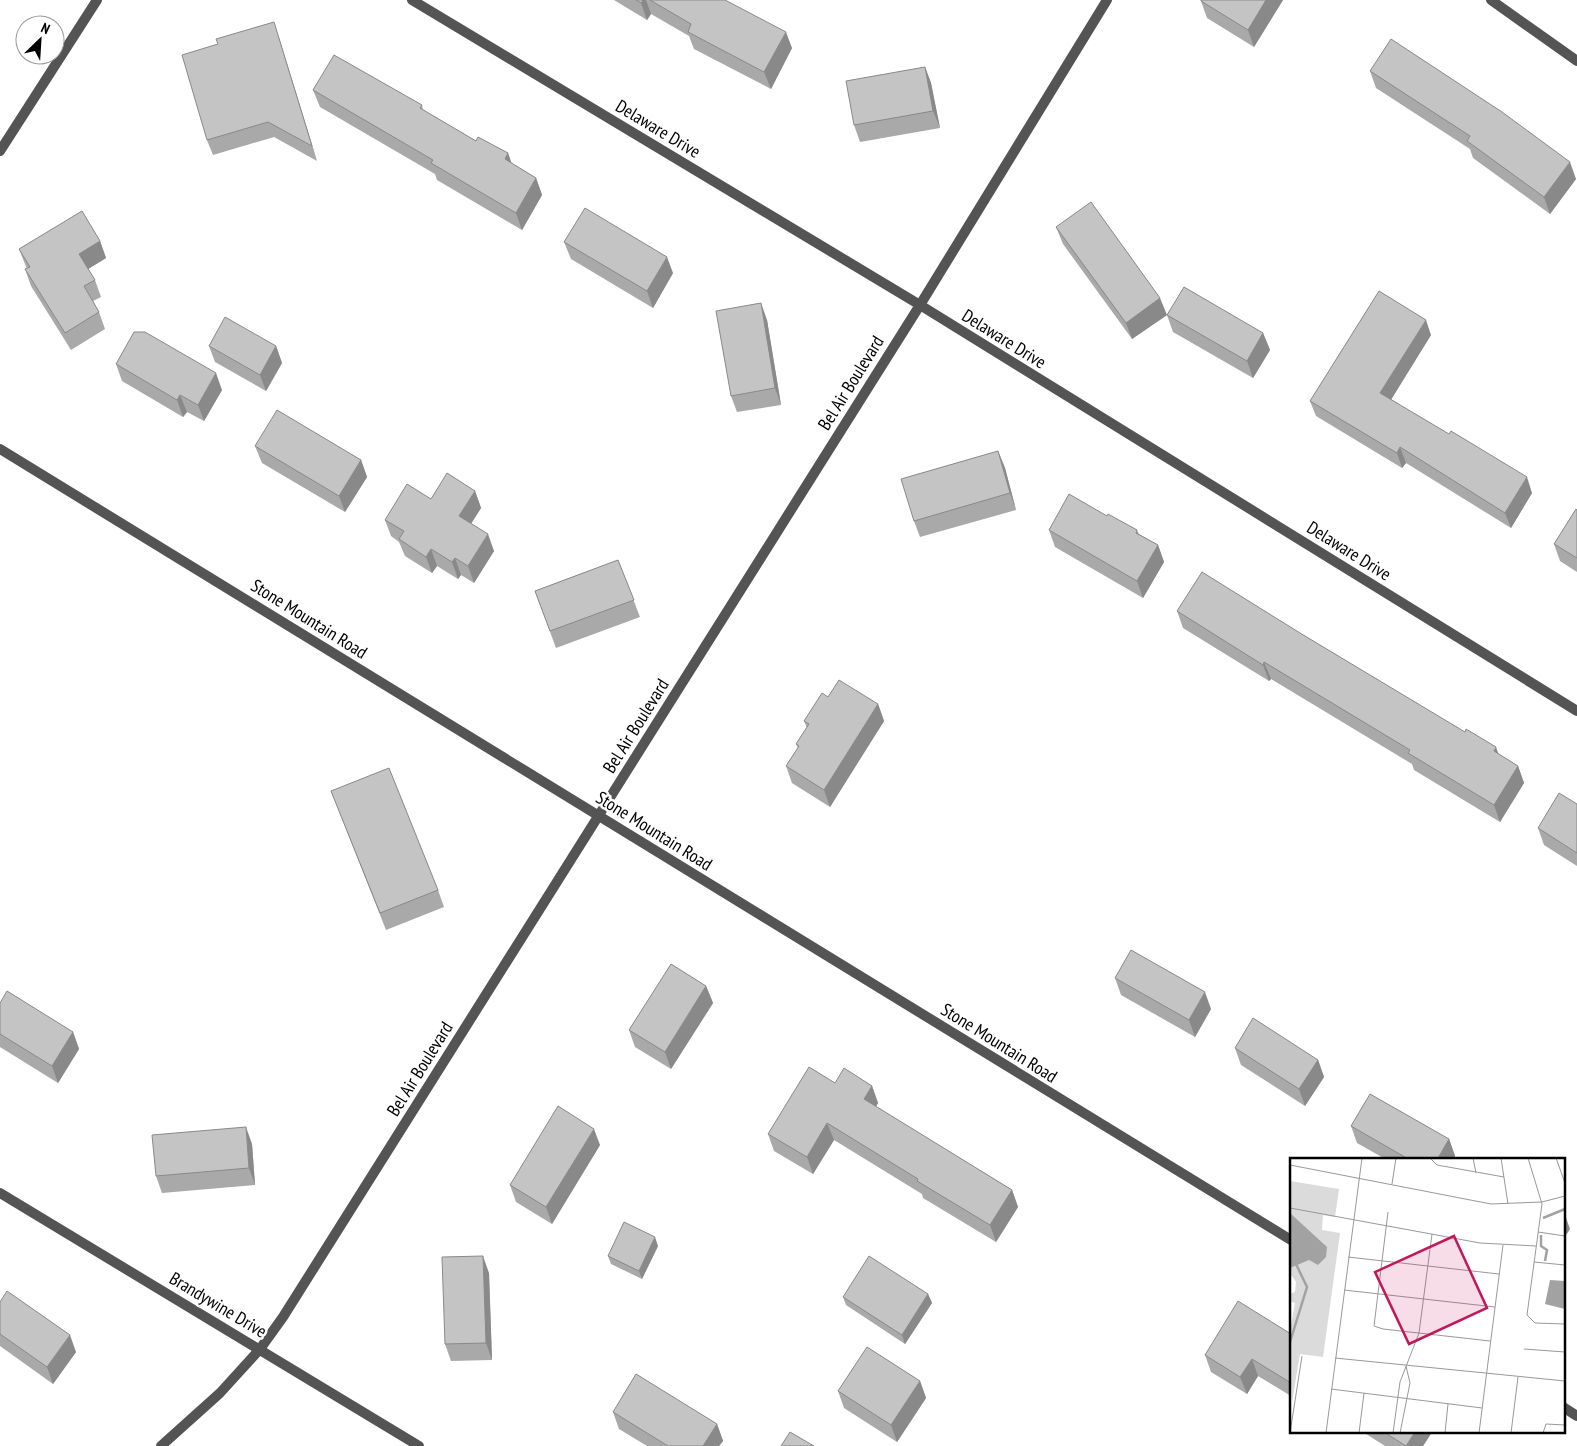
<svg xmlns="http://www.w3.org/2000/svg" width="1577" height="1446" font-family="'PT Sans Narrow',sans-serif">
  <rect width="100%" height="100%" fill="#fff"/>
  <g fill="none" stroke-linecap="round" stroke-linejoin="round">
    <!-- minor -->
    <g stroke="#545454" stroke-width="10">
      <polyline points="412,0 920,305 1577,711"/>
      <polyline points="1491,0 1577,61"/>
      <polyline points="0,151 97,0"/>
      <polyline points="0,449 1291,1240"/>
      <polyline points="0,1193 419,1446"/>
      <polyline points="1563,1407 1577,1416"/>
      <polyline points="161,1446 220,1393 260,1349 283,1317 920,305 1107,0"/>
    </g>
  </g>
  <!-- wall -->
  <g fill="#a9a9a9">
    <polygon points="614,0 725,0 792,48 771,89 694,49 689,36 651,14 647,20"/>
    <polygon points="1283,0 1254,47 1207,18 1201,1"/>
    <polygon points="279,38 317,161 274,137 213,155 207,140 218,44"/>
    <polygon points="925,67 931,83 940,128 860,142 854,125"/>
    <polygon points="1370,71 1576,179 1550,214 1473,158 1470,149 1376,88"/>
    <polygon points="313,90 422,105 423,110 476,141 508,153 511,163 536,178 542,195 522,230 437,180 435,174 320,107"/>
    <polygon points="1056,227 1167,315 1132,339 1063,244"/>
    <polygon points="100,241 106,258 88,269 95,280 101,297 93,301 99,312 105,329 71,350 31,286 25,269 27,269 19,249"/>
    <polygon points="564,242 673,273 653,308 571,259"/>
    <polygon points="1167,315 1263,333 1270,350 1253,378 1173,332"/>
    <polygon points="767,320 781,405 737,412 731,396"/>
    <polygon points="1431,335 1391,399 1532,493 1511,528 1406,463 1402,468 1316,416 1310,401"/>
    <polygon points="209,346 276,346 282,363 266,391 215,362"/>
    <polygon points="116,364 222,390 204,421 187,412 183,417 122,381"/>
    <polygon points="255,446 361,460 367,477 345,512 262,463"/>
    <polygon points="998,451 1005,468 1016,510 920,537 914,521"/>
    <polygon points="475,491 481,508 471,524 494,551 474,583 461,575 458,579 437,566 432,573 405,556 399,542 391,536 385,520 431,499"/>
    <polygon points="1577,510 1577,572 1560,561 1554,544"/>
    <polygon points="1107,516 1137,530 1139,534 1158,545 1164,562 1143,598 1055,547 1049,530"/>
    <polygon points="618,560 640,617 556,648 535,591"/>
    <polygon points="1177,611 1300,633 1518,766 1524,783 1500,822 1414,770 1412,764 1271,679 1269,681 1183,628"/>
    <polygon points="828,697 878,704 884,721 830,807 792,783 786,766 798,748 796,744 807,728 804,721"/>
    <polygon points="331,791 438,890 444,907 386,930"/>
    <polygon points="1577,804 1577,866 1544,845 1538,828"/>
    <polygon points="1115,978 1211,1009 1195,1037 1121,995"/>
    <polygon points="706,986 713,1003 671,1069 635,1047 629,1030"/>
    <polygon points="0,1003 73,1032 79,1049 58,1083 0,1047"/>
    <polygon points="1235,1048 1318,1060 1324,1077 1305,1106 1241,1065"/>
    <polygon points="835,1083 872,1086 878,1103 876,1107 1012,1190 1018,1207 996,1242 923,1198 922,1194 834,1140 813,1174 774,1151 768,1134"/>
    <polygon points="1351,1126 1449,1139 1455,1156 1453,1160 1387,1160 1357,1143"/>
    <polygon points="252,1144 255,1185 162,1193 156,1176"/>
    <polygon points="600,1145 552,1224 516,1202 510,1185"/>
    <polygon points="658,1246 642,1279 611,1264 608,1256"/>
    <polygon points="489,1273 492,1360 451,1361 445,1344"/>
    <polygon points="928,1294 932,1303 905,1344 846,1305 843,1297"/>
    <polygon points="0,1302 76,1352 53,1384 0,1346"/>
    <polygon points="1291,1334 1291,1396 1258,1376 1247,1394 1211,1372 1205,1355"/>
    <polygon points="920,1381 926,1398 897,1442 844,1408 838,1391"/>
    <polygon points="613,1412 717,1424 723,1441 719,1446 647,1446 619,1429"/>
    <polygon points="1363,1432 1432,1432 1423,1446 1385,1446"/>
  </g>
  <!-- shaded-wall -->
  <g fill="#898989">
    <polygon points="643,0 646,0 651,14 647,20 641,3"/>
    <polygon points="1266,0 1283,0 1254,47 1248,30"/>
    <polygon points="274,22 279,38 317,161 312,146"/>
    <polygon points="786,32 792,48 771,89 764,72"/>
    <polygon points="925,67 931,83 940,128 933,111"/>
    <polygon points="508,153 514,170 505,159"/>
    <polygon points="1570,162 1576,179 1550,214 1544,197"/>
    <polygon points="536,178 542,195 522,230 516,213"/>
    <polygon points="100,241 106,258 85,271 79,254"/>
    <polygon points="667,257 673,273 653,308 647,291"/>
    <polygon points="1160,298 1167,315 1132,339 1126,323"/>
    <polygon points="761,303 767,320 781,405 775,388"/>
    <polygon points="1426,320 1431,335 1386,408 1380,393"/>
    <polygon points="1263,333 1270,350 1253,378 1247,361"/>
    <polygon points="276,346 282,363 266,391 260,375"/>
    <polygon points="216,373 222,390 204,421 198,405"/>
    <polygon points="180,395 187,412 183,417 177,400"/>
    <polygon points="1400,447 1406,463 1402,468 1397,453"/>
    <polygon points="998,451 1005,468 1016,510 1010,493"/>
    <polygon points="361,460 367,477 345,512 339,496"/>
    <polygon points="1527,477 1532,493 1511,528 1505,513"/>
    <polygon points="475,491 481,508 465,533 459,516"/>
    <polygon points="488,534 494,551 474,583 468,566"/>
    <polygon points="1158,545 1164,562 1143,598 1137,581"/>
    <polygon points="431,549 437,566 432,573 426,557"/>
    <polygon points="455,558 461,575 458,579 452,562"/>
    <polygon points="1264,662 1271,679 1269,681 1263,665"/>
    <polygon points="878,704 884,721 830,807 824,790"/>
    <polygon points="1496,747 1502,764 1494,751"/>
    <polygon points="1518,766 1524,783 1500,822 1494,805"/>
    <polygon points="706,986 713,1003 671,1069 665,1052"/>
    <polygon points="1205,992 1211,1009 1195,1037 1189,1020"/>
    <polygon points="73,1032 79,1049 58,1083 52,1066"/>
    <polygon points="1318,1060 1324,1077 1305,1106 1299,1089"/>
    <polygon points="872,1086 878,1103 870,1116 864,1099"/>
    <polygon points="827,1123 834,1140 813,1174 807,1157"/>
    <polygon points="246,1127 252,1144 255,1185 249,1168"/>
    <polygon points="594,1129 600,1145 552,1224 546,1207"/>
    <polygon points="1449,1139 1455,1156 1453,1160 1437,1160"/>
    <polygon points="1012,1190 1018,1207 996,1242 990,1225"/>
    <polygon points="1564,1212 1570,1229 1563,1240 1563,1213"/>
    <polygon points="655,1237 658,1246 642,1279 639,1271"/>
    <polygon points="483,1256 489,1273 492,1360 486,1343"/>
    <polygon points="928,1294 932,1303 905,1344 902,1335"/>
    <polygon points="70,1335 76,1352 53,1384 47,1367"/>
    <polygon points="1252,1359 1258,1376 1247,1394 1240,1377"/>
    <polygon points="920,1381 926,1398 897,1442 891,1425"/>
    <polygon points="717,1424 723,1441 719,1446 703,1446"/>
    <polygon points="1415,1432 1432,1432 1423,1446 1406,1446"/>
  </g>
  <!-- building -->
  <g fill="#c4c4c4" stroke="#898989">
    <polygon points="636,0 643,0 641,3"/>
    <polygon points="650,0 725,0 786,32 764,72 688,32 691,24"/>
    <polygon points="1201,0 1266,0 1248,30 1201,1"/>
    <polygon points="274,22 312,146 268,122 207,140 182,55 218,44 216,39"/>
    <polygon points="1391,39 1502,112 1570,162 1544,197 1467,141 1470,136 1370,71"/>
    <polygon points="334,55 422,105 420,108 476,141 478,137 508,153 505,159 536,178 516,213 431,163 433,160 313,90"/>
    <polygon points="925,67 933,111 854,125 846,81"/>
    <polygon points="1091,202 1160,298 1126,323 1056,227"/>
    <polygon points="585,208 667,257 647,291 564,242"/>
    <polygon points="82,211 100,241 79,254 95,280 84,286 99,312 65,333 25,269 30,267 19,249"/>
    <polygon points="1184,287 1263,333 1247,361 1167,315"/>
    <polygon points="1379,291 1426,320 1380,393 1449,434 1451,431 1527,477 1505,513 1400,447 1397,453 1310,401"/>
    <polygon points="761,303 775,388 731,396 716,311"/>
    <polygon points="225,317 276,346 260,375 209,346"/>
    <polygon points="134,332 145,332 216,373 198,405 180,395 177,400 116,364"/>
    <polygon points="277,410 361,460 339,496 255,446"/>
    <polygon points="998,451 1010,493 914,521 901,479"/>
    <polygon points="447,473 475,491 459,516 488,534 468,566 455,558 452,562 431,549 426,557 399,539 404,531 385,520 407,484 431,499"/>
    <polygon points="1069,494 1107,516 1108,514 1137,530 1136,533 1158,545 1137,581 1049,530"/>
    <polygon points="1576,509 1577,510 1577,558 1554,544"/>
    <polygon points="618,560 634,600 550,631 535,591"/>
    <polygon points="1202,572 1300,633 1465,732 1466,729 1496,747 1494,751 1518,766 1494,805 1408,753 1410,750 1264,662 1263,665 1177,611"/>
    <polygon points="839,680 878,704 824,790 786,766 799,746 796,744 809,724 804,721 822,693 828,697"/>
    <polygon points="389,768 438,890 380,913 331,791"/>
    <polygon points="1559,793 1577,804 1577,853 1538,828"/>
    <polygon points="1131,950 1205,992 1189,1020 1115,978"/>
    <polygon points="671,964 706,986 665,1052 629,1030"/>
    <polygon points="7,991 73,1032 52,1066 0,1034 0,1003"/>
    <polygon points="1253,1018 1318,1060 1299,1089 1235,1048"/>
    <polygon points="809,1067 835,1083 844,1068 872,1086 864,1099 1012,1190 990,1225 917,1181 918,1179 827,1123 807,1157 768,1134"/>
    <polygon points="1370,1094 1449,1139 1437,1160 1410,1160 1351,1126"/>
    <polygon points="558,1106 594,1129 546,1207 510,1185"/>
    <polygon points="246,1127 249,1168 156,1176 152,1135"/>
    <polygon points="624,1222 655,1237 639,1271 608,1256"/>
    <polygon points="483,1256 486,1343 445,1344 442,1257"/>
    <polygon points="869,1256 928,1294 902,1335 843,1297"/>
    <polygon points="7,1291 70,1335 47,1367 0,1334 0,1302"/>
    <polygon points="1238,1301 1291,1334 1291,1383 1252,1359 1240,1377 1205,1355"/>
    <polygon points="867,1347 920,1381 891,1425 838,1391"/>
    <polygon points="636,1374 717,1424 703,1446 668,1446 613,1412"/>
    <polygon points="790,1432 814,1446 781,1446"/>
    <polygon points="1384,1432 1415,1432 1406,1446"/>
  </g>
  <g text-anchor="middle" stroke-width="5" stroke-linejoin="round" paint-order="stroke">
    <!-- street labels -->
    <g font-size="18" fill="#000" stroke="#fff">
      <text transform="translate(658 129) rotate(31)" y="6">Delaware Drive</text>
      <text transform="translate(1004 339) rotate(32)" y="6">Delaware Drive</text>
      <text transform="translate(851 383) rotate(-58)" y="6">Bel Air Boulevard</text>
      <text transform="translate(1349 551) rotate(32)" y="6">Delaware Drive</text>
      <text transform="translate(309 619) rotate(32)" y="6">Stone Mountain Road</text>
      <text transform="translate(636 726) rotate(-58)" y="6">Bel Air Boulevard</text>
      <text transform="translate(654 831) rotate(32)" y="6">Stone Mountain Road</text>
      <text transform="translate(999 1043) rotate(32)" y="6">Stone Mountain Road</text>
      <text transform="translate(420 1069) rotate(-58)" y="6">Bel Air Boulevard</text>
      <text transform="translate(218 1305) rotate(31)" y="6">Brandywine Drive</text>
    </g>
  </g>
  <!-- overview -->
  <g transform="translate(1290 1158)">
    <rect width="275" height="275" fill="#fff"/>
    <path d="M0 23 49 31 45 59 33 57 32 72 50 75 33 199 10 196 2 244 0 173 5 145 0 143V136L5 134 6 124 0 115Z" fill="#dbdbdb"/>
    <path d="M0 55 37 89 36 99 28 107 19 102 0 110ZM260 122 275 123V151L255 146Z" fill="#a2a2a2"/>
    <path fill="none" stroke="#a2a2a2" stroke-width="2.5" d="M253 60 275 51M251 77V88L257 92 255 103M0 184 17 129 6 106"/>
    <path fill="none" stroke="#999" stroke-width="1" d="M140 0 147 7 214 19M183 0 186 15M211 0 218 46M238 0 252 46 237 157 245 165 275 166M266 0 275 25M0 7 201 46 252 44 275 38M102 26 106 0M0 50 190 85 246 88M98 54 84 168 93 171 200 183M248 74 275 78M58 99 209 116M244 104 275 107M54 132 205 149M234 191 275 194M45 200 275 223M41 231 192 250M0 275 12 198M36 275 72 0M69 275 74 235M103 275 110 224 129 175 142 76M110 275 120 225 116 208M155 275 158 246M189 275 213 87M221 275 228 219M253 275 256 266 275 267"/>
    <path fill="#c2185b" fill-opacity="0.15" stroke="#c2185b" stroke-width="2.5" d="M164 78 197 150 119 186 85 114Z"/>
    <rect width="275" height="275" fill="none" stroke="#000" stroke-width="2.5"/>
  </g>
  <!-- north arrow -->
  <g transform="translate(40 40) rotate(25)"><circle r="24" fill="#ffffff" stroke="#999999"/>
  <path d="M0-4L9 19L0 12L-9 19Z" fill="#000000"/>
  <text y="-8" font-size="14" font-weight="bold" text-anchor="middle" fill="#000000">N</text>
  </g>
</svg>
